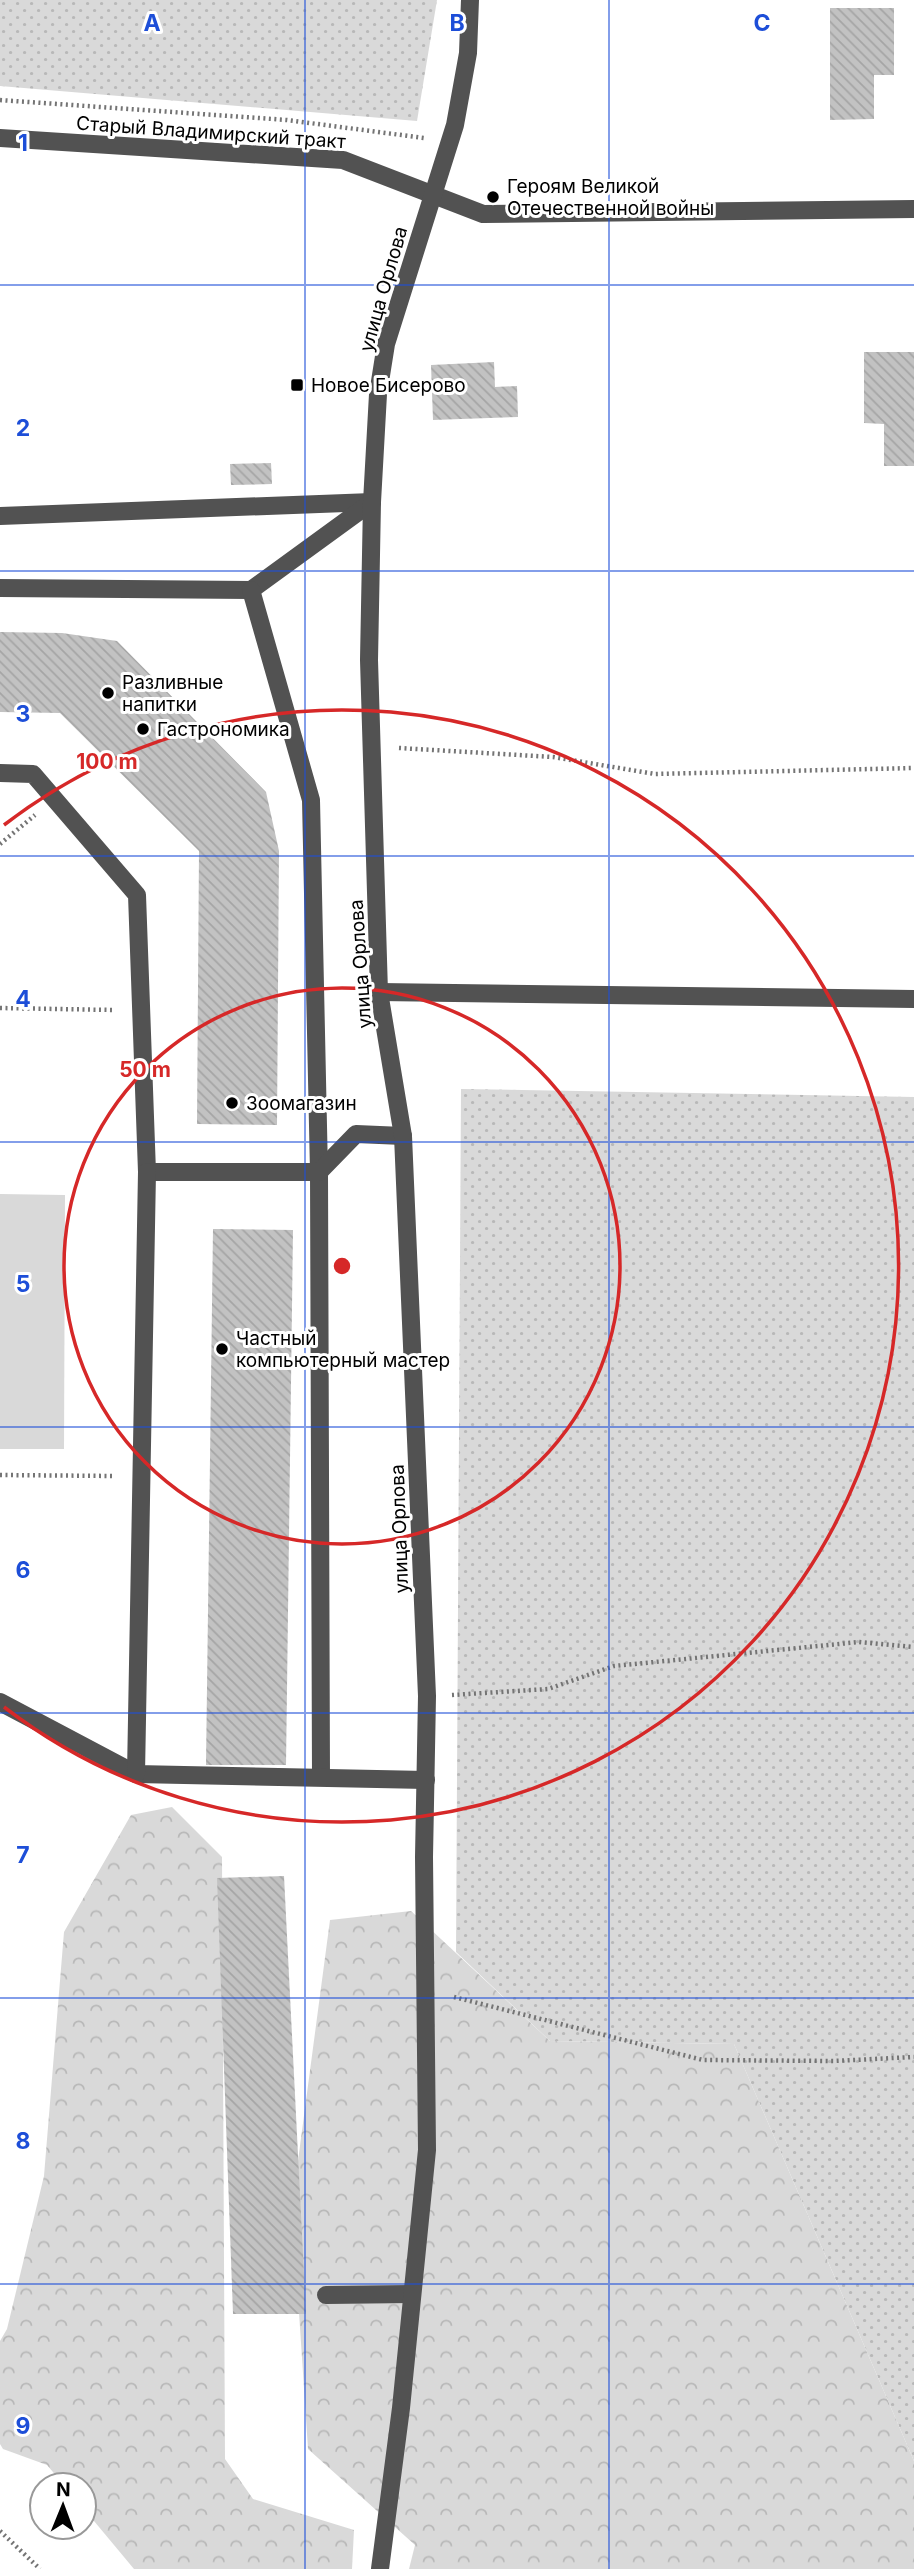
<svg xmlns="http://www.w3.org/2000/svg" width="914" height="2569" font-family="Inter,sans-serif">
  <defs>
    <pattern id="grass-dots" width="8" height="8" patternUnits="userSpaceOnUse" patternTransform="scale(1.75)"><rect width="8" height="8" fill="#d9d9d9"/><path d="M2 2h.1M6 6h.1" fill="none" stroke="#b8b8b8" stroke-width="1.8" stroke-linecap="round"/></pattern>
    <pattern id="forest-crowns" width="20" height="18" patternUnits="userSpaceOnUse" patternTransform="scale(1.75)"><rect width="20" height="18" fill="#d9d9d9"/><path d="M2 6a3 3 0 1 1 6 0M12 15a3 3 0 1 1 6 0" fill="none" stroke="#b8b8b8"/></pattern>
    <pattern id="building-back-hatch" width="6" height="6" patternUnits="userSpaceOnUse" patternTransform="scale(1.75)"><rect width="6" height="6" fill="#c2c2c2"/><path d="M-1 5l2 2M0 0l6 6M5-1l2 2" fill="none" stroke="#a5a5a5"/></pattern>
  </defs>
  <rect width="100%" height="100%" fill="#fff"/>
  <!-- grass -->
  <g fill="url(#grass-dots)">
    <polygon points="0,0 437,0 417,121 0,86"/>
    <polygon points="461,1089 914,1097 914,2461 734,2044 550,2041 456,1952"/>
  </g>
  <!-- forest -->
  <g fill="url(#forest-crowns)">
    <polygon points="172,1807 222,1857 225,2459 253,2499 354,2530 352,2569 134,2569 84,2509 84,2485 64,2485 47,2465 3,2449 0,2444 0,2341 7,2329 44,2176 64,1932 131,1815"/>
    <polygon points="411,1911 550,2041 734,2044 914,2461 914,2569 409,2569 415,2545 308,2449 292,2206 330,1920"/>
  </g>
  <!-- pitch -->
  <polygon fill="#d9d9d9" points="0,1194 65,1195 64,1449 0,1449"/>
  <!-- building -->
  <g fill="url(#building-back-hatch)">
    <polygon points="830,8 894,8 894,75 874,75 874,119 830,120"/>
    <polygon points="864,352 914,352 914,466 884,466 884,424 864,423"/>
    <polygon points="494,362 495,387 517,386 518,417 433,420 431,365"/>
    <polygon points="271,463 272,484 231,485 230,464"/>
    <polygon points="0,632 62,633 117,641 266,792 279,851 277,1125 197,1124 199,851 60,713 0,712"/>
    <polygon points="213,1229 293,1230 286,1765 206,1765"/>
    <polygon points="284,1876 306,2314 233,2314 217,1878"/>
  </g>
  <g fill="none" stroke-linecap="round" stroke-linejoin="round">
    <!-- path -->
    <g stroke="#747474" stroke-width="4.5" stroke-dasharray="2 3.5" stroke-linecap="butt">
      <polyline points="0,100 287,120 424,138"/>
      <polyline points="399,748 553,757 655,774 914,768"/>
      <polyline points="0,844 35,815"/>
      <polyline points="0,1008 115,1010"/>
      <polyline points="0,1475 115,1476"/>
      <polyline points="452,1695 548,1689 614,1666 859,1642 914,1647"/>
      <polyline points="454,1997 703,2060 834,2061 914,2057"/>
      <polyline points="0,2531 40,2569"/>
    </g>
    <!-- minor -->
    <g stroke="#525252" stroke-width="18">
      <polyline points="0,138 343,160 483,214 914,209"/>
      <polyline points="0,516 372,502"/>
      <polyline points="0,588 251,590 372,502"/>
      <polyline points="251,590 311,800 319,1172 321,1777"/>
      <polyline points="0,773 33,774 137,895 147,1172 319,1172 356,1134 403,1136"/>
      <polyline points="379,992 914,999"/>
      <polyline points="0,1702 136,1774 426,1780"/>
      <polyline points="136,1774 147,1172"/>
      <polyline points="326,2295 412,2294"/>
      <polyline points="380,2569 401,2408 427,2150 424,1857 427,1696 403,1136 379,992 369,660 372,502 378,394 386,344 455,125 468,53 470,0"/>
    </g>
  </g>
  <!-- grid -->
  <path fill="none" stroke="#1d4ed8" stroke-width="2" stroke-opacity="0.55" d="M305 0V2569M609 0V2569M0 285H914M0 571H914M0 856H914M0 1142H914M0 1427H914M0 1713H914M0 1998H914M0 2284H914"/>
  <!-- distance rings -->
  <g fill="none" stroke="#d62828" stroke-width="3.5">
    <circle cx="342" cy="1266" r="278"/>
    <path d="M4 825A556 556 0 1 1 4 1707"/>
  </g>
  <!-- markers -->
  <g fill="#000" stroke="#fff" stroke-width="2.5">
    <circle cx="493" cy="197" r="7"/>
    <rect x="290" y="378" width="14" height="14" rx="3.5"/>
    <circle cx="108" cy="693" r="7"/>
    <circle cx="143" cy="729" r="7"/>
    <circle cx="232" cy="1103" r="7"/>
    <circle cx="222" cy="1349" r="7"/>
  </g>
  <g text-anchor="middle" stroke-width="6" stroke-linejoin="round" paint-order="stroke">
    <!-- street labels -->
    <g font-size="19" fill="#000" stroke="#fff">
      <text transform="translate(211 132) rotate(4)" y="7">Старый Владимирский тракт</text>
      <text transform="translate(383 289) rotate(-74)" y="7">улица Орлова</text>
      <text transform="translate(360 964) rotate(-94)" y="7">улица Орлова</text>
      <text transform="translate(399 1529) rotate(-92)" y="7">улица Орлова</text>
    </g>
    <!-- poi labels -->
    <g font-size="19" fill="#000" stroke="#fff" text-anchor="start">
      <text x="507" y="193">Героям Великой<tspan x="507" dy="22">Отечественной войны</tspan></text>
      <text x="311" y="392">Новое Бисерово</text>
      <text x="122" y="689">Разливные<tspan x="122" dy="22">напитки</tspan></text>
      <text x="157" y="736">Гастрономика</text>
      <text x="246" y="1110">Зоомагазин</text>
      <text x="236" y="1345">Частный<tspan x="236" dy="22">компьютерный мастер</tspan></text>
    </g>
  </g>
  <g font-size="23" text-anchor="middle" font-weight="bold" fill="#1d4ed8" stroke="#fff" stroke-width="6" stroke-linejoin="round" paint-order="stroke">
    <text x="152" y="31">A</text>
    <text x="457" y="31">B</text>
    <text x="762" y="31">C</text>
    <text x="23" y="151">1</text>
    <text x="23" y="436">2</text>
    <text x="23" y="722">3</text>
    <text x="23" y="1007">4</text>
    <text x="23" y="1292">5</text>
    <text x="23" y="1578">6</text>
    <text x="23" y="1863">7</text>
    <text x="23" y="2149">8</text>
    <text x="23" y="2434">9</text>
  </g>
  <circle cx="342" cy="1266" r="10" fill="#d62828" stroke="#fff" stroke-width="3.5"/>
  <g font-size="21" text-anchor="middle" font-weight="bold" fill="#d62828" stroke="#fff" stroke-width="6" stroke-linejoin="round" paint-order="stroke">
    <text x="107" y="769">100 m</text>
    <text x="145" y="1077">50 m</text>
  </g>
  <!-- north arrow -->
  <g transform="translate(63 2506) rotate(1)"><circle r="33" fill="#ffffff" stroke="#999999" stroke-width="2"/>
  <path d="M0-5L12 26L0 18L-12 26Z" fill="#000000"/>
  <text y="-10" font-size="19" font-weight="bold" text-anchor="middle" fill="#000000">N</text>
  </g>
</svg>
